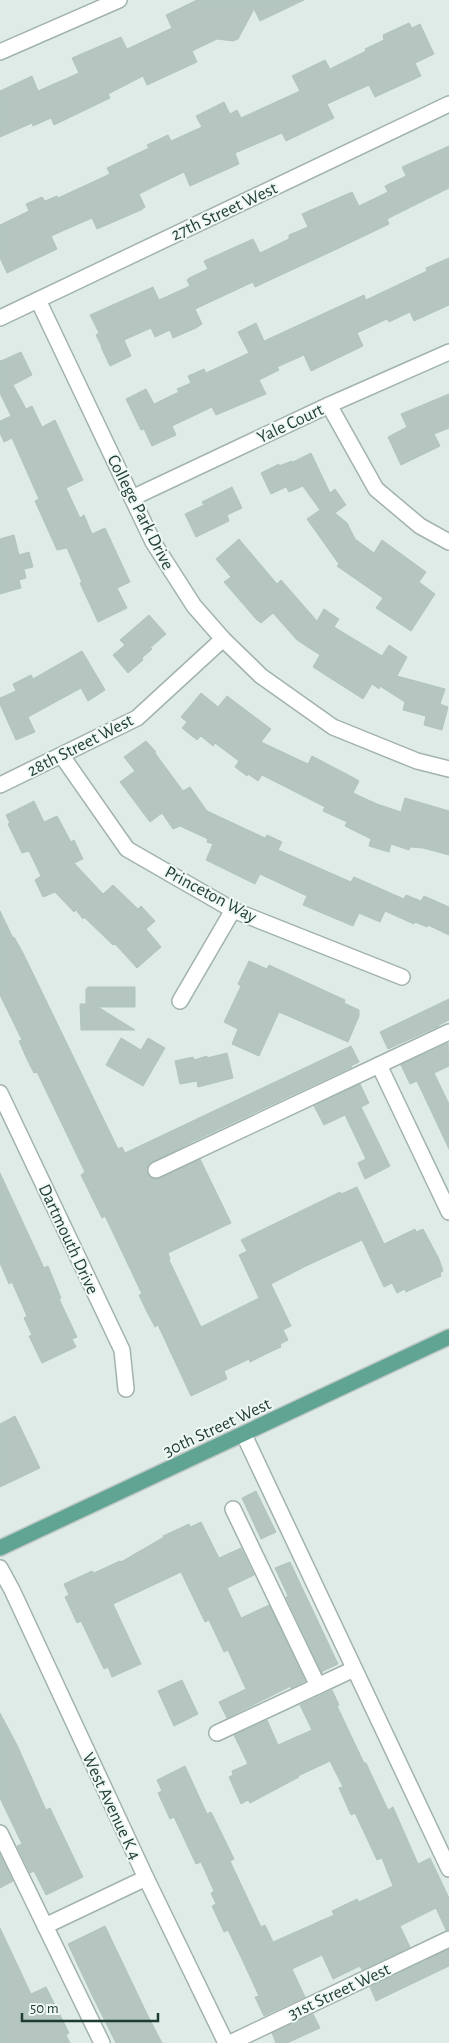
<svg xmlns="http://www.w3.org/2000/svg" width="449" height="2043" font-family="'Alegreya Sans',sans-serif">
  <rect width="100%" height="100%" fill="#dfebe6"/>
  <!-- building -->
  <g fill="#b4c6bf" stroke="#b1c5bd">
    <polygon points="197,0 304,0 260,21 254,9 238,39 233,41 217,39 192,51 197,62 147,85 143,76 108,94 110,98 54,125 51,118 33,126 32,123 0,137 0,91 32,76 38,91 79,73 72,58 121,37 127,49 172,28 166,15"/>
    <polygon points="409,23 412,28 420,24 434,54 415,63 421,76 375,97 369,85 327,104 334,118 286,141 282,133 235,153 239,164 190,186 184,172 157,185 139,194 145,207 141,210 97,229 92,218 51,236 57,249 7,273 0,258 0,225 29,211 26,204 42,197 45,201 57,196 58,198 110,174 107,168 149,148 147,145 168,135 171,141 202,127 196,116 224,102 230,114 237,110 241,118 300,91 292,76 325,60 330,69 366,51 365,49 384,40 383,35"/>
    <polygon points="449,146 449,188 387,219 389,224 339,248 255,287 253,282 195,309 202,324 196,328 173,338 170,330 155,337 151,328 124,340 131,356 110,366 101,347 102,347 96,335 99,333 90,315 153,287 159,300 190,286 187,280 189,278 208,269 204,261 253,239 260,253 289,239 289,235 308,227 302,214 352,192 359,206 388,192 385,186 406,176 402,167"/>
    <polygon points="449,258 449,305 414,321 410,312 389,322 387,319 357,333 363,346 311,371 304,355 277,367 279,370 259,380 266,394 216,415 212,407 172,426 176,435 152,446 144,429 141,430 126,399 146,389 154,404 179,392 177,389 191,383 188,376 204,369 206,373 249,353 238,332 256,323 264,341 364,295 366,300 427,271 426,268"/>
    <polygon points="21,352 32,375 13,385 26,409 32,406 42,427 55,420 83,480 66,488 80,518 84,515 92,534 105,528 130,582 117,588 127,608 98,622 80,583 82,582 67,548 57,550 35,501 39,499 12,438 4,442 0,433 0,421 11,416 0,393 0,360 1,361"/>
    <polygon points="449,394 449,428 434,434 440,446 401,465 388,437 407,427 401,414"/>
    <polygon points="311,453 330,493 335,489 346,505 335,513 347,523 355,539 374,553 382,540 426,572 419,582 435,594 411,631 376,608 383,598 337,566 339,564 307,519 320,510 303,486 289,492 286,487 271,494 261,473 279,464 279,466 292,461 293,462"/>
    <polygon points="232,487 242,508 227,515 229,521 196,537 185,514 204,505 202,502"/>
    <polygon points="14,535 19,555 29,552 33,567 24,569 26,578 19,580 21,588 0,594 0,539"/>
    <polygon points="239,539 277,584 281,580 317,621 324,609 339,619 334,627 382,656 389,645 407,657 397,676 445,689 440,704 448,707 442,730 424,725 426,716 403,710 405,702 380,686 379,689 372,684 363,699 313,667 320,655 297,640 273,613 261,623 256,619 224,582 231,577 216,559"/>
    <polygon points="149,615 166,634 150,648 152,649 142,658 143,660 128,673 113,655 125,645 120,640"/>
    <polygon points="82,651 105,690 88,701 81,688 28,717 35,732 16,740 0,704 0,698 16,691 13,684 31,675 33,679"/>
    <polygon points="201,693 218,707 227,696 271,729 261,742 308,764 312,756 354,778 359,781 353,793 377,804 401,812 405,798 449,811 449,855 423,848 410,847 409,850 391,844 389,852 369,846 371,839 345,826 347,822 323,811 325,807 262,775 258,781 248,774 247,776 235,767 239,761 215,743 213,746 201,736 197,740 182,728 187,722 181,717"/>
    <polygon points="146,741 156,752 155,753 183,791 190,787 207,811 265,838 267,835 282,842 278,850 351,882 354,877 404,899 406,895 421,901 424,896 449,907 449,935 428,925 427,927 415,922 414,924 385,911 380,922 359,913 353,926 303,905 307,896 260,874 255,884 206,860 213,844 207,842 208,839 180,826 173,829 162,813 150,822 120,782 135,771 124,757"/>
    <polygon points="34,801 44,822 57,816 71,842 74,840 83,859 74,863 103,894 113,885 138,909 141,906 155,921 146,929 161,947 137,968 115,944 113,945 84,917 83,919 76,910 74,912 55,892 43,897 35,880 41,876 29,851 22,853 8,824 10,823 6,815"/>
    <polygon points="0,911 13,938 14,937 23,953 118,1149 122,1147 125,1153 351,1046 359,1062 351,1066 352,1067 192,1142 148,1165 148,1174 156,1179 200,1159 231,1223 168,1253 170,1259 169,1260 201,1327 259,1298 239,1255 247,1251 241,1240 340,1192 341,1194 357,1187 384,1244 415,1229 416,1232 423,1229 439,1259 443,1271 440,1273 441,1276 406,1292 405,1289 397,1293 392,1283 384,1287 362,1240 306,1266 271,1284 291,1326 283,1330 288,1340 280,1344 281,1347 268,1353 250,1362 249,1359 224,1371 227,1379 191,1396 158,1325 155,1327 147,1312 139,1295 142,1294 105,1216 102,1218 81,1175 85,1172 37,1072 34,1073 26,1057 19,1041 22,1040 0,995"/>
    <polygon points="249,961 267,969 269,965 345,1000 344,1003 359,1010 359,1016 348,1042 279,1012 259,1056 232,1044 238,1029 224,1022 241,986 238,984"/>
    <polygon points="88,987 135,987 135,1007 98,1007 135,1030 81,1030 80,1004 86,1004 86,989"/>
    <polygon points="449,999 449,1020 439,1025 439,1026 388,1049 380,1032"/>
    <polygon points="121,1038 141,1050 148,1038 165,1048 143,1086 106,1065"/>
    <polygon points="448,1043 449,1066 434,1073 449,1104 449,1149 417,1081 410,1084 401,1065"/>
    <polygon points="227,1053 233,1078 198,1087 197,1081 180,1084 175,1061 193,1057 194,1060 207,1056 207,1058"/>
    <polygon points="360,1084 369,1103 361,1107 390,1166 365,1179 358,1163 366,1159 345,1115 324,1125 314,1106"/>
    <polygon points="0,1173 44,1268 48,1266 61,1298 59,1299 77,1337 72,1339 76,1347 42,1363 29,1336 32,1335 24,1318 27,1316 12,1282 9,1284 0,1263"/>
    <polygon points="15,1416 40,1468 0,1487 0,1424"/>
    <polygon points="256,1491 276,1532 261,1539 242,1498"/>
    <polygon points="201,1522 219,1558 241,1548 254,1575 227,1588 241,1618 269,1605 305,1681 291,1688 291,1686 227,1718 219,1702 246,1689 228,1650 224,1652 209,1620 205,1622 181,1572 113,1604 141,1664 112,1677 108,1667 104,1669 81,1621 77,1623 65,1597 69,1595 64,1584 92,1571 94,1573 120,1561 121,1562 164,1537 163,1536 189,1524 190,1527"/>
    <polygon points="290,1562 338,1664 323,1671 322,1673 286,1597 288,1596 275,1568"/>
    <polygon points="182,1680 198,1714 174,1726 158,1691"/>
    <polygon points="332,1690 339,1705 337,1706 364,1763 366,1763 388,1810 393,1807 418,1864 430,1858 449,1898 449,1930 446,1930 436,1908 400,1926 410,1947 362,1970 360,1966 333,1979 322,1955 292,1969 305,1997 264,2016 255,1997 259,1996 240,1955 228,1930 224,1932 212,1906 216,1904 211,1893 214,1891 201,1862 196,1864 174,1817 170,1819 158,1793 162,1791 157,1780 185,1766 207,1814 211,1812 219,1828 234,1859 230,1861 261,1927 265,1925 273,1942 334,1915 332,1911 357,1899 359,1902 393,1886 382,1858 377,1860 355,1813 351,1815 339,1788 343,1787 330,1761 298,1776 299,1777 250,1803 248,1800 241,1804 229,1777 233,1775 232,1771 248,1764 234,1735 267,1720 278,1745 312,1730 300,1705"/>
    <polygon points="0,1713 17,1745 46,1810 50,1808 83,1877 46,1895 34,1871 30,1873 17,1846 22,1844 0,1798"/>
    <polygon points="0,1854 13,1881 0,1888"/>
    <polygon points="105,1926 147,2014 162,2043 116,2043 92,1995 68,1944"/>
    <polygon points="0,1928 31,1994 46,1987 69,2033 66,2035 70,2043 0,2043"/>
    <polygon points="449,1949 449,1966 376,2001 370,1987"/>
    <polygon points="313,2014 320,2028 287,2043 276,2043 272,2033"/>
  </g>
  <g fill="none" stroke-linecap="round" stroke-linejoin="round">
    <defs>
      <g id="minor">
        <polyline points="0,52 119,0"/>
        <polyline points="38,300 153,542 194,606 223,639 261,676 333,727 417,761 449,769"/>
        <polyline points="0,318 449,104"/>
        <polyline points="329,405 376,489 420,526 449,542"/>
        <polyline points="132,498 329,405 449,352"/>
        <polyline points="62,756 127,849 233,910 402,977"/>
        <polyline points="0,785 137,718 223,639"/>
        <polyline points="180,1001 233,910"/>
        <polyline points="449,1032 379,1065 449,1212"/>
        <polyline points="0,1093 122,1350 126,1389"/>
        <polyline points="156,1170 379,1065"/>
        <polyline points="244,1435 449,1869"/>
        <polyline points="233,1509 318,1686"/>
        <polyline points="0,1568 12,1590 146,1878 226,2043"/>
        <polyline points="217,1733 354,1669"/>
        <polyline points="0,1833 102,2043"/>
        <polyline points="45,1926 146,1878"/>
        <polyline points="230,2043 449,1939"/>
      </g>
      <polyline id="major" points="0,1548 449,1337"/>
    </defs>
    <!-- minor casing -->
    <use href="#minor" stroke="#a2b3ad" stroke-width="18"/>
    <!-- major casing -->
    <use href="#major" stroke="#c0c8c6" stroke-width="18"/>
    <!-- minor -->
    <use href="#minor" stroke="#fff" stroke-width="15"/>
    <!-- major -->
    <use href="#major" stroke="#60a493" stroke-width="15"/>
  </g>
  <g text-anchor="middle" stroke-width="4" stroke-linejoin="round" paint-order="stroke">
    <!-- street labels -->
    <g font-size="18" fill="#1f3c34" stroke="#eff8f4">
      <text transform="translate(224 211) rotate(-25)" y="6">27th Street West</text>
      <text transform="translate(290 423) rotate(-25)" y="6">Yale Court</text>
      <text transform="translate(141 512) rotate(63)" y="6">College Park Drive</text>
      <text transform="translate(80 745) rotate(-27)" y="6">28th Street West</text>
      <text transform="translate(211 894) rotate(28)" y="6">Princeton Way</text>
      <text transform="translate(69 1239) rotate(65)" y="6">Dartmouth Drive</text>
      <text transform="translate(217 1427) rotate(-25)" y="6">30th Street West</text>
      <text transform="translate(112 1806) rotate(65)" y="6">West Avenue K 4</text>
      <text transform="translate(339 1991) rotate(-25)" y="6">31st Street West</text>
    </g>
  </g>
  <!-- scale -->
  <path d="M22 2013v8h136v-8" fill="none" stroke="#1f3c34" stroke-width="2.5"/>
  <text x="30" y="2013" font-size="15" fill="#1f3c34" stroke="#eff8f4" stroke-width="4" paint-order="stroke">50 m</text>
</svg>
